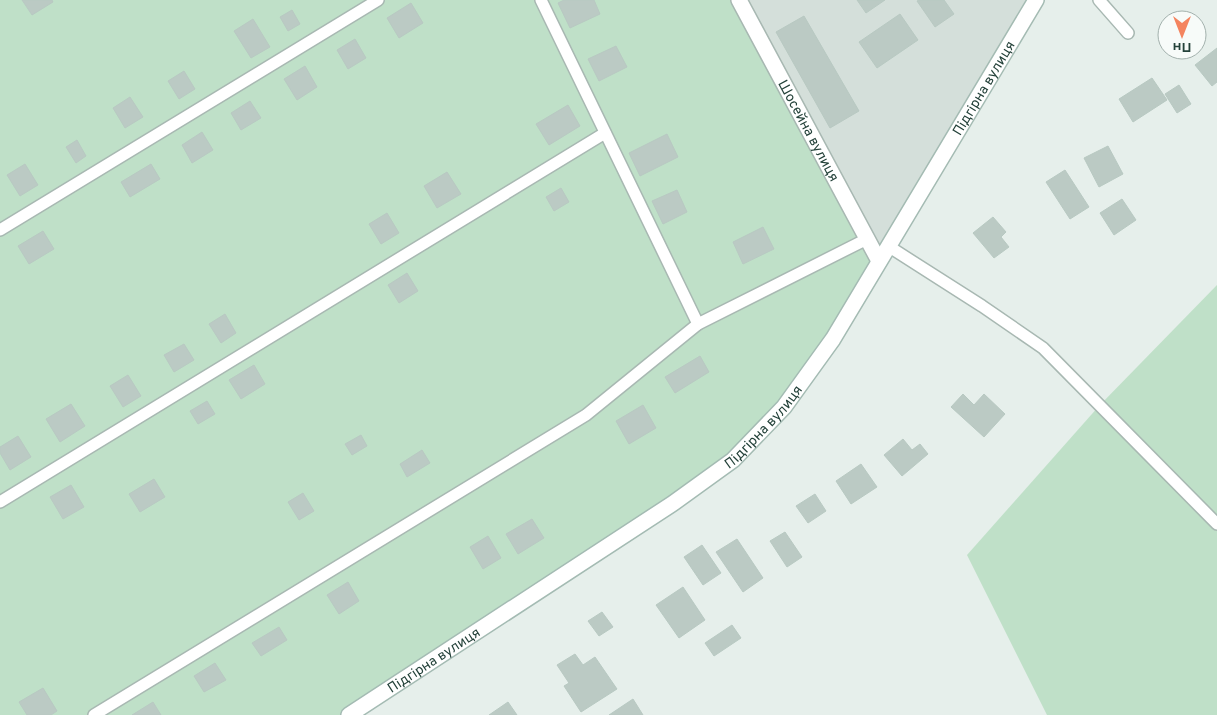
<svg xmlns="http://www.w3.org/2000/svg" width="1217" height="715" font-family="Overpass,sans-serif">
  <rect width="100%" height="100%" fill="#e6efeb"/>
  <!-- built -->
  <polygon fill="#d4dfda" points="739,0 1036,0 879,261"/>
  <!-- green -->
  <g fill="#bfe0c8">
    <polygon points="0,0 738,0 879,261 833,339 733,460 349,715 0,715"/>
    <polygon points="1217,285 1217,715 1047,715 967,555 1099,406"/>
  </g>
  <!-- building -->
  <g fill="#bbcac4" stroke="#b8c9c2">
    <polygon points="22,0 52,0 53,2 32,15"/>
    <polygon points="564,0 594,0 600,14 570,28 558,3"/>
    <polygon points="857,0 885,0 866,13"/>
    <polygon points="919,0 944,0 954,14 935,27 917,1"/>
    <polygon points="411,3 423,23 399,38 387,18"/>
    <polygon points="292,10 300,24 288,31 280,17"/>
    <polygon points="900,14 918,40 877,68 859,42"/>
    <polygon points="804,16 859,111 830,128 776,32"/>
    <polygon points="253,19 270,47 251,58 234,31"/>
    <polygon points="355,39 366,58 348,69 337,50"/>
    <polygon points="616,46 627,67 599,81 588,59"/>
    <polygon points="1217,48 1217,82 1212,86 1195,65"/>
    <polygon points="305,66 317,87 297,100 284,79"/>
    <polygon points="184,71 195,89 179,99 168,81"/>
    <polygon points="1152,78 1167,100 1133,122 1119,99"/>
    <polygon points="1179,85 1191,104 1177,113 1165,94"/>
    <polygon points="130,97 143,117 125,128 113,108"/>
    <polygon points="250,101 261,118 241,130 231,113"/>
    <polygon points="568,105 580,126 549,145 536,124"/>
    <polygon points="202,132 213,150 192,163 182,145"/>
    <polygon points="667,134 678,157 640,176 629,153"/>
    <polygon points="77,140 86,156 76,163 66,147"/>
    <polygon points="1108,146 1123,174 1099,187 1084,158"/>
    <polygon points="25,164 38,185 20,196 7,175"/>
    <polygon points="151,164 160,179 130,197 121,182"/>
    <polygon points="1065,170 1089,207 1070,219 1046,182"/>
    <polygon points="447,172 461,194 437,208 424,186"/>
    <polygon points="561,188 569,202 554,211 546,197"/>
    <polygon points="677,190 687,212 663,224 652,201"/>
    <polygon points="1122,199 1136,220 1114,235 1100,213"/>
    <polygon points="387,213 399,233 381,244 369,224"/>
    <polygon points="993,217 1006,232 1001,237 1009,247 994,258 973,233"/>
    <polygon points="763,227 774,249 743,264 733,242"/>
    <polygon points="43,231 54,249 29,264 18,246"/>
    <polygon points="407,273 418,291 399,303 388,285"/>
    <polygon points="225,314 236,333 221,343 209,324"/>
    <polygon points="184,344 194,360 174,372 164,355"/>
    <polygon points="700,356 709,372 675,393 665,377"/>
    <polygon points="254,365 265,384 241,399 229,380"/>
    <polygon points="128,375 141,396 123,407 110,386"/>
    <polygon points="963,394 974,405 984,394 1005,414 984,437 951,407"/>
    <polygon points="207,401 215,414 198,424 190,411"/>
    <polygon points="71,404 85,426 60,442 46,419"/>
    <polygon points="643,405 656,428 629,444 616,421"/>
    <polygon points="361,435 367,446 352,455 345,444"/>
    <polygon points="18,436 31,457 10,470 0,453 0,447"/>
    <polygon points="903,439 912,450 920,444 928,454 902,476 884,455"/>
    <polygon points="422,450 430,463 407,477 400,464"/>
    <polygon points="861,464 877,487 851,504 836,481"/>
    <polygon points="154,479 165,497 140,512 129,494"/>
    <polygon points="71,485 84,507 63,519 50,497"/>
    <polygon points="303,493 314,511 299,520 288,502"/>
    <polygon points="815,494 826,511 808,523 796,506"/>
    <polygon points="532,519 544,538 518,554 506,534"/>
    <polygon points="785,532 802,557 787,567 770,541"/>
    <polygon points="488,536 501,558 483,569 470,547"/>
    <polygon points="737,539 763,578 743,592 716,552"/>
    <polygon points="702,545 721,573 703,585 684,557"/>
    <polygon points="348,582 359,601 339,614 327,595"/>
    <polygon points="683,587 705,620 679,638 656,605"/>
    <polygon points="602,612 613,627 599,636 588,621"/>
    <polygon points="732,625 741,638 714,656 705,643"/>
    <polygon points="279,627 287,640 261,656 252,643"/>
    <polygon points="575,654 583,665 595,657 617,689 581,712 564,686 569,683 557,665"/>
    <polygon points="215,663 226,680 204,692 194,676"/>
    <polygon points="43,688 57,711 51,715 27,715 19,702"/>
    <polygon points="633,699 643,715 609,715"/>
    <polygon points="153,702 161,715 132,715"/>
    <polygon points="508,702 517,715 489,715"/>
  </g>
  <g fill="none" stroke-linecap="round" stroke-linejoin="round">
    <defs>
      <g id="lane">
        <polyline points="541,0 698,324"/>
        <polyline points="1099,0 1128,33"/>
        <polyline points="0,230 378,0"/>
        <polyline points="888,246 982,306 1043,348 1217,524"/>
        <polyline points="0,502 605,133"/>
        <polyline points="94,715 586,415 698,324 867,239"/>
      </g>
      <g id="street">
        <path id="s1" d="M739 0 879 261"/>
      </g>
      <g id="secondary">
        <path id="s2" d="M349 715 672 504 733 460 784 407 833 339 1036 0"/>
      </g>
    </defs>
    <!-- lane casing -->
    <use href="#lane" stroke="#a8b8b2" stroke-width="14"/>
    <!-- street casing -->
    <use href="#street" stroke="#a8b8b2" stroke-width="18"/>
    <!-- secondary casing -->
    <use href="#secondary" stroke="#a4bbb3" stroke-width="18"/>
    <!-- lane -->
    <use href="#lane" stroke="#fff" stroke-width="11"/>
    <!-- street -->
    <use href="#street" stroke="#fff" stroke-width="15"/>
    <!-- secondary -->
    <use href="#secondary" stroke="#fff" stroke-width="15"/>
  </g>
  <g text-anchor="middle" stroke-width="4" stroke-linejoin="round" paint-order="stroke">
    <!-- street labels -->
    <g font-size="14" fill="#24423a" stroke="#f7fbf9">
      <text dy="5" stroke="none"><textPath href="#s2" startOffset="911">Підгірна вулиця</textPath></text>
      <text dy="5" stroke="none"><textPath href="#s1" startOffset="148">Шосейна вулиця</textPath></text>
      <text dy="5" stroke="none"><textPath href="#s2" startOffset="506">Підгірна вулиця</textPath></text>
      <text dy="5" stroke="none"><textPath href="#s2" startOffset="101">Підгірна вулиця</textPath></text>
    </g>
  </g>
  <!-- north arrow -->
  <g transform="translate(1182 35) rotate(180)"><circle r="24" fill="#f7fbf9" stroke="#a3b1ad"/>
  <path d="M0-4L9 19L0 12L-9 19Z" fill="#f4845f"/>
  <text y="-8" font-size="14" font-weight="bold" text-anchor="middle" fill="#24423a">Пн</text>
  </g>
</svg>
